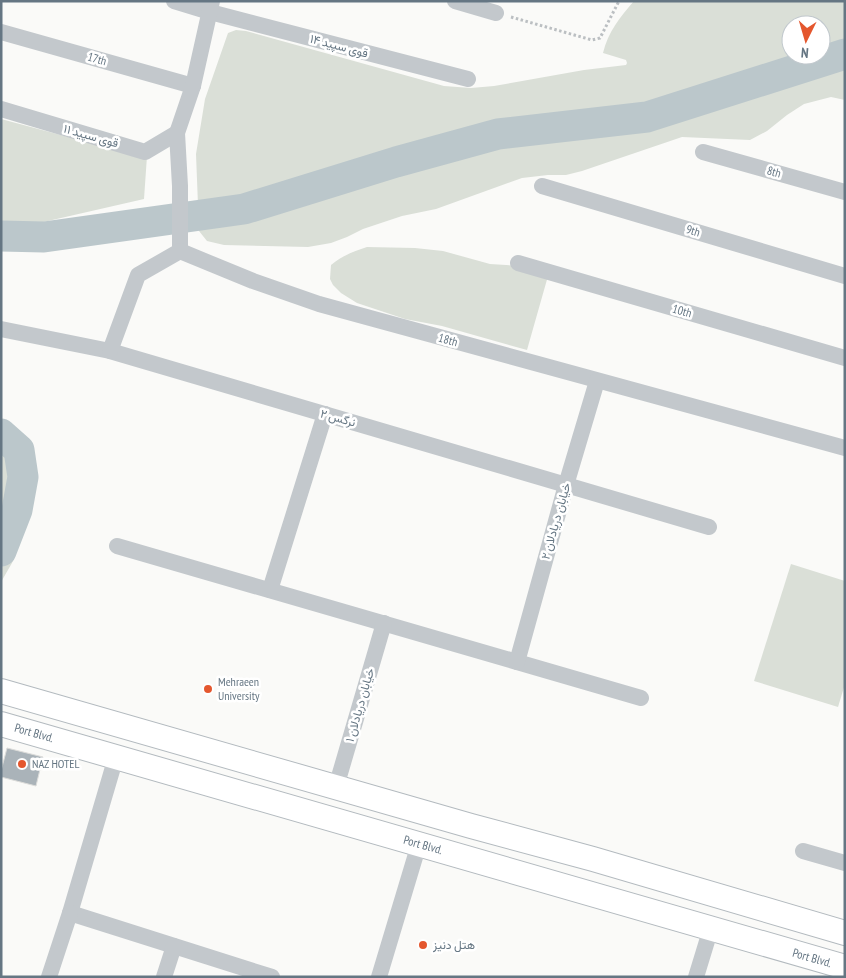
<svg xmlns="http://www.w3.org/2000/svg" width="846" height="978" font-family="'PT Sans Narrow',Vazirmatn,sans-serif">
  <rect width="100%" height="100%" fill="#fafaf8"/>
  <!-- green -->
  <g fill="#dadfd7" fill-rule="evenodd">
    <path d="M634 1H845V100L831 97 804 104 787 115 767 131 750 140 682 137 582 171 566 175H548L522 178 436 209 402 216 363 229 347 237 331 243 308 247 224 245 207 241 199 231 196 154 205 99 228 33 236 30 246 31 444 86 471 88 494 86 584 70 626 65 627 63 626 60 603 53C608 32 620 17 634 1ZM791 25H821V55H791Z"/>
    <polygon points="1,119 128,153 147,156 144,199 26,226 1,226"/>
    <path d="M367 247 415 248 443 251 490 264 520 266 548 276 527 350 442 326 405 319 357 303 341 293 333 285 330 279 331 265C342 256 354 251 367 247Z"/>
    <path d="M1 450C17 465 6 486 5 504 5 509 6 515 7 520L10 521 22 512 21 538 12 563 1 582Z"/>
    <polygon points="791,564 845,581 845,684 838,707 754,681"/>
  </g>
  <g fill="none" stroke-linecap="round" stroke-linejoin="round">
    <!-- river -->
    <g stroke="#bbc7cb" stroke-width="31">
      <polyline points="1,236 44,237 244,209 396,162 498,134 647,117 845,54"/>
      <polyline points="1,434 19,450 23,477 17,510 1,551"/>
    </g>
  </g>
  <!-- building -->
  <polygon fill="#aab3b9" stroke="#dcdcda" points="7,748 43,757 36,786 1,777 1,771"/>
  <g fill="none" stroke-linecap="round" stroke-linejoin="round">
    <defs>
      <g id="secondary">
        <polyline points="1,691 471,826 593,859 845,933"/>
        <polyline points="1,724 845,967"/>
      </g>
    </defs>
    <!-- secondary casing -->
    <use href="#secondary" stroke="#b3babf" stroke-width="26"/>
    <!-- path -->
    <polyline stroke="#bbbfc2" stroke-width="3" stroke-dasharray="2.5 2.5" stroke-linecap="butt" points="511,17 592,40 600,38 619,1"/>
    <!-- minor -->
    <g stroke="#c3c8cc" stroke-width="16">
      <polyline points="174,1 210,12 468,79"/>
      <polyline points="455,1 496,13"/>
      <polyline points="1,32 193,86"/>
      <polyline points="1,109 145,152 177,133"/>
      <polyline points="703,152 845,192"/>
      <polyline points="542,186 845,276"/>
      <polyline points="180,251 180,186 177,133 193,86 212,1"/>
      <polyline points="518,263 845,358"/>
      <polyline points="1,329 110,351 709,527"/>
      <polyline points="110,351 138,275 180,251 253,281 319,304 845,448"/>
      <polyline points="117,546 641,698"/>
      <polyline points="270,590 325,414"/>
      <polyline points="517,662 566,485 597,381"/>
      <polyline points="116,757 70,913 272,977"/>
      <polyline points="336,787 384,623"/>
      <polyline points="803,851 845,863"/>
      <polyline points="49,977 70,913"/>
      <polyline points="164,977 174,946"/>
      <polyline points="379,977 419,844"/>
      <polyline points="696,977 711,928"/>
    </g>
    <!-- secondary -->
    <use href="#secondary" stroke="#fff" stroke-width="24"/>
  </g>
  <!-- markers -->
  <g fill="#e4572e" stroke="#fff" stroke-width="2">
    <circle cx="208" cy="689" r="5"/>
    <circle cx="22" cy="764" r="5"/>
    <circle cx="423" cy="945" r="5"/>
  </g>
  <g text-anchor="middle" stroke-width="5" stroke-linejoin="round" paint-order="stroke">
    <!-- street labels -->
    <g font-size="12" fill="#657683" stroke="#fff">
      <text transform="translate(339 46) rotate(15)" y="4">قوی سپید ۱۴</text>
      <text transform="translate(97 59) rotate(16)" y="4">17th</text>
      <text transform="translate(91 136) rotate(16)" y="4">قوی سپید ۱۱</text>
      <text transform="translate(774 172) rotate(16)" y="4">8th</text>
      <text transform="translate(693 231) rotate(17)" y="4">9th</text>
      <text transform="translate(682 311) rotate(16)" y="4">10th</text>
      <text transform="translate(448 340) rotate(15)" y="4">18th</text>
      <text transform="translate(338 418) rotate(16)" y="4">نرگس ۲</text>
      <text transform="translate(556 521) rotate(-74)" y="4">خیابان دریادلان ۲</text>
      <text transform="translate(360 705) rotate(-74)" y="4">خیابان دریادلان ۱</text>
      <text transform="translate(34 733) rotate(16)" y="4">Port Blvd.</text>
      <text transform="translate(423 845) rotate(16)" y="4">Port Blvd.</text>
      <text transform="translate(812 958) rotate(16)" y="4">Port Blvd.</text>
    </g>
    <!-- poi labels -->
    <g font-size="12" fill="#657683" stroke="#fff" text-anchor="start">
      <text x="218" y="686">Mehraeen<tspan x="218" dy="14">University</tspan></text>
      <text x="32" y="768">NAZ HOTEL</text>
      <text x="433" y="949">هتل دنیز</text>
    </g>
  </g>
  <!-- border -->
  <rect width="846" height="978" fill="none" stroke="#657683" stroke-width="5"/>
  <!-- north arrow -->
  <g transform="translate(806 40) rotate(185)"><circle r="24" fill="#ffffff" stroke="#c1c8cd"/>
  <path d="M0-4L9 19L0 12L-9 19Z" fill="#e4572e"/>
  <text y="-8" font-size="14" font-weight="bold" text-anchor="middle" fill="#657683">N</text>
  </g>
</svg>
